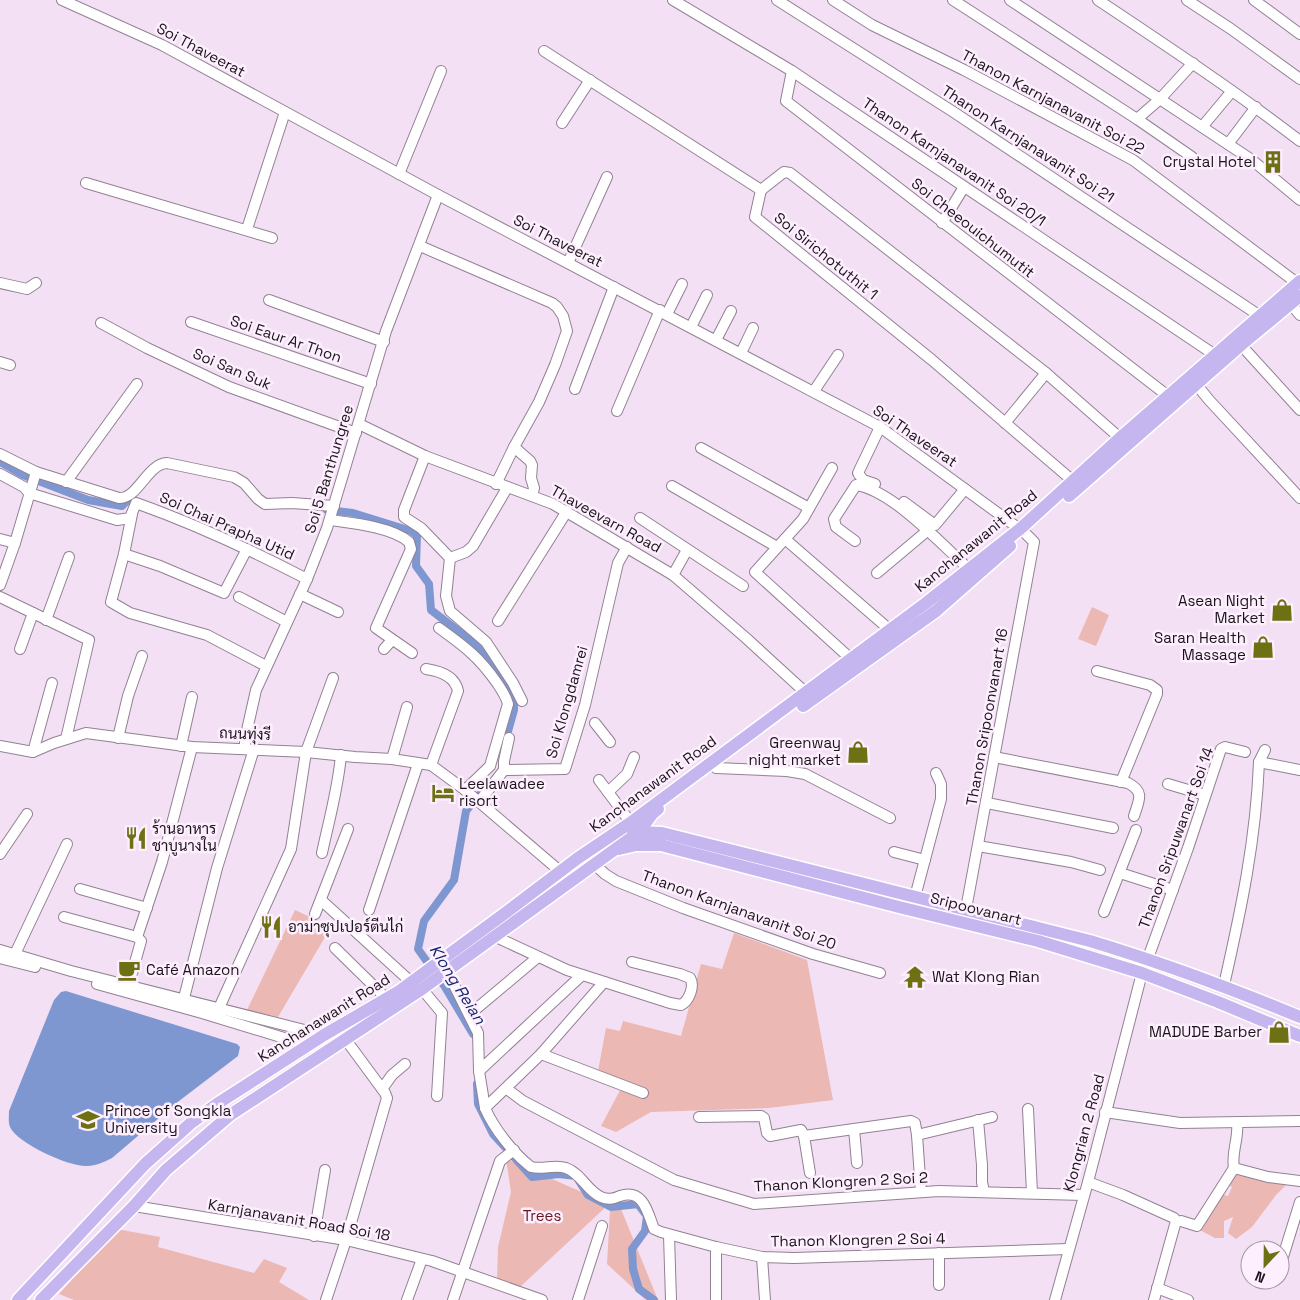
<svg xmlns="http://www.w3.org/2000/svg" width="1300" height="1300" font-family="'Space Grotesk',Sarabun,sans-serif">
  <rect width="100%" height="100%" fill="#f3e0f4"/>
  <!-- green -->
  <g fill="#ecb8b4">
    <polygon points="1092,607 1109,615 1096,646 1078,639"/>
    <polygon points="295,910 331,927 278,1017 247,1010"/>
    <polygon points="734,933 807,960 833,1100 769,1108 651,1112 616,1132 601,1126 625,1081 598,1071 606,1028 620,1031 623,1021 681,1036 701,964 722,969"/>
    <polygon points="506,1159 609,1204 520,1287 497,1280 498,1247 511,1192"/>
    <polygon points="1234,1174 1286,1185 1276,1195 1252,1227 1236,1239 1228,1233 1233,1217 1224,1221 1224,1238 1215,1238 1198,1229 1221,1194 1228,1196 1232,1187 1228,1184"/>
    <polygon points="621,1209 658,1300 646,1300 607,1264 610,1211"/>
    <polygon points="117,1229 160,1237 158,1247 254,1273 264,1259 287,1268 279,1282 309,1300 74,1300 59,1294"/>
  </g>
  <!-- water -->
  <path fill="#7e97d1" d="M66 991 237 1044 240 1047 238 1056 179 1101 112 1158C104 1162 96 1166 87 1166 69 1167 17 1143 10 1127 8 1122 9 1116 9 1111L54 1000 61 992Z"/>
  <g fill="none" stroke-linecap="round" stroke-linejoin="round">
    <!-- canal -->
    <g stroke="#7e97d1" stroke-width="8">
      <polyline points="0,462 23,475 88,500 122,506 132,496"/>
      <polyline points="327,510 353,513 411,531 417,535 416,566 429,584 431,610 471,641 484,654 514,700 514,710 505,742"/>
      <polyline points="473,1034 445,987 418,949 424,921 454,880 466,811 479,795"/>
      <polyline points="477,1084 478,1104 493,1134 505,1147"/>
      <polyline points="514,1157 532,1177 559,1174 576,1176 588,1195 611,1207 638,1204 647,1216 645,1231 632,1249 633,1269 639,1289 654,1300"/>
    </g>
    <defs>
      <g id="minor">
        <polyline points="62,0 162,45 438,195 880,427 1025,533 1034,542 966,909"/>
        <polyline points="673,0 792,71 1215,355"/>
        <polyline points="777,0 952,111 1260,316"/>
        <polyline points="833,0 872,25 964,70 1133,160 1297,283"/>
        <polyline points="953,0 1137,119 1160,99 1193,63"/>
        <polyline points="1010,0 1252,160 1300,200"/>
        <path d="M1098 0C1167 46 1235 91 1300 141"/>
        <polyline points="1187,0 1231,29 1300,79"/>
        <polyline points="1254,0 1300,34"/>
        <polyline points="544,51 761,190"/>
        <polyline points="792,71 786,101 1168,396"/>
        <polyline points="1137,119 1192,157"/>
        <polyline points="562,123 590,80"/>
        <polyline points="1202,127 1232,91"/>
        <polyline points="1228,144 1256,107"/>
        <polyline points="399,174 441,71"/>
        <polyline points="86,183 272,238"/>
        <polyline points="761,190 784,172 790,173 1046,373 1120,438"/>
        <polyline points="761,190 755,217 932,360 1073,481"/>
        <polyline points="942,223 964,187"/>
        <polyline points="247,229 285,112"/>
        <polyline points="420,246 552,303 557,307 563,316 567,331 555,365 539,402 514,447 530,461 532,465 531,478 534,488 532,496"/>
        <polyline points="568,263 607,177"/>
        <polyline points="0,283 27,289 36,283"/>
        <polyline points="269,300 384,342"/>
        <polyline points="1290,303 1300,315"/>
        <polyline points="667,314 682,284"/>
        <polyline points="191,322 371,384"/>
        <polyline points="101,323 147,348 229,387 356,433"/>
        <polyline points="691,327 707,295"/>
        <polyline points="716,340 731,311"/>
        <polyline points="1241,345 1300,410"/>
        <polyline points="741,353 753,328"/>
        <polyline points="0,362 10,365"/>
        <polyline points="1196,384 1209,400 1300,498"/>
        <polyline points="575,389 614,287"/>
        <polyline points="814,391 838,355"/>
        <polyline points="617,411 660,310"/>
        <polyline points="1005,423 1046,373"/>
        <polyline points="359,424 425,456 553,504 673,575 746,638 806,693"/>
        <polyline points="701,448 809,508"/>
        <path d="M0 454 36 472 119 498C138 499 147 464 167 463L234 477 244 483 258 499 265 504 292 503 334 506"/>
        <polyline points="425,456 404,510 404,517 421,528 450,558 446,596 450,611 486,642 513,683 522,701"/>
        <polyline points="832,468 803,519 755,572 851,659"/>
        <polyline points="0,474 24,487 29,493"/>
        <polyline points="66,482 137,384"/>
        <polyline points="496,484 514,447"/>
        <polyline points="875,484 863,480 858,473 880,427"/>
        <polyline points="672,486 777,547"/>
        <path d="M29 493 117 520 130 518 136 503C195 524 251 550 307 579"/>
        <polyline points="904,502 935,525 965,489"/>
        <polyline points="132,514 124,554 111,602 130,613 207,635 266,666"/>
        <polyline points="640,518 743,586"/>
        <path d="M330 520C352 523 392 527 409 542L411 549 376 628 412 653"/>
        <polyline points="0,539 15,543"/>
        <polyline points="785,539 890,630"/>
        <path d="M855 541 836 527 834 519 856 485C892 490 941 544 969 569"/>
        <polyline points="124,554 160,566 224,593 247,549"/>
        <polyline points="450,558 466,552 473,546 507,488"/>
        <polyline points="877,573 927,531"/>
        <polyline points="673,575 687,550"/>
        <polyline points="0,585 15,543 36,472"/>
        <polyline points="300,594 338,612"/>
        <polyline points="0,597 89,640 66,739"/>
        <polyline points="239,597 287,622"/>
        <polyline points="46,620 69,557"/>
        <polyline points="498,621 567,511"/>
        <path d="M439 628C464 646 479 657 497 683 501 689 506 696 508 704L490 766 465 790"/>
        <polyline points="20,649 33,613"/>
        <polyline points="384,649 392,640"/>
        <path d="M426 669C440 671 455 676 458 691L431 765"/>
        <polyline points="1097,671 1150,685 1157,690 1157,694 1121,782"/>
        <polyline points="595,723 610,742"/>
        <polyline points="118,738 128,696 142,656"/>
        <polyline points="0,746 33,752 54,743 86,733 192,747 306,752 355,757 392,759 431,765 465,790 561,872"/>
        <polyline points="181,746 192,697"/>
        <polyline points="245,749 245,739 256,690 307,579 327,528 386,331 438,195"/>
        <polyline points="33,752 52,683"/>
        <path d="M994 757 1128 783C1145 792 1139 800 1134 816"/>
        <polyline points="392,759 407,707"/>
        <polyline points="1259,762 1265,750"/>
        <polyline points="716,768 787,771 805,774 890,818"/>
        <polyline points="504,770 504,761 509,738"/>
        <polyline points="599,780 634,827"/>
        <polyline points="1168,784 1205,795"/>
        <polyline points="608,792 627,774 634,757"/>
        <polyline points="479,802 504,770 565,769 585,705 618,563 627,547"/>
        <polyline points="987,803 1113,828"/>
        <polyline points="978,846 1071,862 1100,870"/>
        <polyline points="894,852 925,860"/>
        <path d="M322 853C329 820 338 789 341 755"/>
        <polyline points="0,854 27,814"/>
        <polyline points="594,864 605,874 616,881 683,908 813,954 880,973"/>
        <polyline points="1120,873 1173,890"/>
        <polyline points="80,889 147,908"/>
        <polyline points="915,897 941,799 941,784 936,773"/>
        <polyline points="321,900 411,982"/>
        <polyline points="369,910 418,764"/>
        <polyline points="1104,912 1136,830"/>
        <polyline points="315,914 348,829"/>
        <polyline points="64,917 137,937"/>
        <path d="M496 937 567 970 670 1003 681 1005C689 1001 695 986 690 978L680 974 632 962"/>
        <polyline points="335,948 387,999"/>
        <polyline points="0,950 71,971 324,1035"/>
        <polyline points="15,954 67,844"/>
        <polyline points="0,958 35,967"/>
        <polyline points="1148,958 1188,848 1221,749 1225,747 1245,752"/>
        <path d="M604 982 541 1054 485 1108C494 1129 514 1154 531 1167 543 1170 554 1164 566 1168 582 1174 586 1190 601 1197 608 1200 613 1199 620 1196 644 1188 648 1214 654 1229L661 1232 716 1247 762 1257 794 1258 1068 1249"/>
        <polyline points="97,984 202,1013 307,1045"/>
        <polyline points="129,984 141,941 137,937 162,862 192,747"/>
        <path d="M1224 985C1241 910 1256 840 1259 762L1300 770"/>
        <polyline points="455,987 478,1033 479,1071 582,975"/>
        <polyline points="422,989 442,1013 437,1096"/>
        <polyline points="182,1006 217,868 254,749"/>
        <polyline points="219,1008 291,849 306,752 333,678"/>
        <polyline points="470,1014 538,957"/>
        <polyline points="541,1054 643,1093"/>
        <polyline points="479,1071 485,1108"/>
        <polyline points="382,1089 392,1075 405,1064"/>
        <polyline points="507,1089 523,1101 674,1180 754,1204 939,1191 1084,1195"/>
        <polyline points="1028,1109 1032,1193"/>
        <polyline points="1105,1112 1180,1123 1300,1121"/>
        <polyline points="699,1117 761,1116 764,1118 767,1133 770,1136 801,1130 804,1136 911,1121 915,1123 917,1135 921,1192"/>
        <polyline points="978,1120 982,1165 982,1182 984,1192"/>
        <path d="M1237 1123C1239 1139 1231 1152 1234 1168L1268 1177 1300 1181"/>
        <polyline points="854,1129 857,1163"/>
        <polyline points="917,1135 992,1117"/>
        <polyline points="804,1136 810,1173"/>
        <polyline points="1088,1182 1123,1195 1174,1218 1176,1221 1154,1300"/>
        <polyline points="134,1206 346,1240 432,1261 542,1300"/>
        <polyline points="1181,1221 1197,1226 1234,1168"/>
        <polyline points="669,1235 671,1300"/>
        <polyline points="314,1236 325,1170"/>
        <polyline points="716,1247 716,1300"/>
        <polyline points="939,1253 939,1285"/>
        <polyline points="762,1257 765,1300"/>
        <polyline points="1282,1260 1300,1202"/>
        <polyline points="1157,1288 1188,1300"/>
        <polyline points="326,1300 346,1240 387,1098 385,1093 346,1040"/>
        <polyline points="407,1300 422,1259"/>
        <polyline points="453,1300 500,1161 514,1150"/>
        <polyline points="578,1300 602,1226"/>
        <polyline points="1055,1300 1088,1182 1142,973"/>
      </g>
      <g id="major">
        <polyline points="1069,496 1241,345 1300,296"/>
        <polyline points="803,706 936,611 1010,546"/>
        <path d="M633 832 662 833 1090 941C1163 963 1230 988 1300 1017"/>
        <polyline points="641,833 661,845 899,907 1038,941 1142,973 1218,1002 1300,1036"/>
        <polyline points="619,849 636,845 661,845"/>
        <polyline points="18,1300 145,1164 192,1122 220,1102 324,1035 398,992 508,911 578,858 630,823 926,603 1020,529 1120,438 1300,281"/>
        <polyline points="41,1300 134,1206 166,1170 230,1115 422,989 639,832 652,814 658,809"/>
      </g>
    </defs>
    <!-- minor casing -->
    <use href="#minor" stroke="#928193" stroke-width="12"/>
    <!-- major casing -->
    <use href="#major" stroke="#fff" stroke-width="15"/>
    <!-- minor -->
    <use href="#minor" stroke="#fff" stroke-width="10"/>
    <!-- major -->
    <use href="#major" stroke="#c6b6ef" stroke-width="12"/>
  </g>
  <!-- icons -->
  <defs>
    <symbol id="building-bare" viewBox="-9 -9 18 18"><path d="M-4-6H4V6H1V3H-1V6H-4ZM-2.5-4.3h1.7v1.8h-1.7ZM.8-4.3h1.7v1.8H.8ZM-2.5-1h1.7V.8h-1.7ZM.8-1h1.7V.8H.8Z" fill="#6e7014" stroke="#feefff" stroke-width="2.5" paint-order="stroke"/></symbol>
    <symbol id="shop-bare" viewBox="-9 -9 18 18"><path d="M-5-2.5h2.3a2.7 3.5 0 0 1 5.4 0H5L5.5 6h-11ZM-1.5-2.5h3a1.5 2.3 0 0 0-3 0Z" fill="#6e7014" stroke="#feefff" stroke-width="2.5" paint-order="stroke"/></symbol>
    <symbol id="hotel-bare" viewBox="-9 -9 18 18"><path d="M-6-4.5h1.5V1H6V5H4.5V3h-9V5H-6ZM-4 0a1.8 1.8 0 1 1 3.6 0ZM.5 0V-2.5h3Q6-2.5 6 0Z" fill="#6e7014" stroke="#feefff" stroke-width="2.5" paint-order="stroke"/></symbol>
    <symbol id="restaurant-bare" viewBox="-9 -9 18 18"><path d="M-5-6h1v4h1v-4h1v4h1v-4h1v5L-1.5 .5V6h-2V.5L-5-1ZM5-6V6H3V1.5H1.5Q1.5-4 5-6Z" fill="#6e7014" stroke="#feefff" stroke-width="2.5" paint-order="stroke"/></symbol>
    <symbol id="cafe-bare" viewBox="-9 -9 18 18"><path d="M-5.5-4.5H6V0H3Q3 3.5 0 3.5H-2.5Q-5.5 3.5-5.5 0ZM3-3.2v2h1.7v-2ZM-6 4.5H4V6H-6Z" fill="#6e7014" stroke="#feefff" stroke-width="2.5" paint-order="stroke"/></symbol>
    <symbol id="temple-bare" viewBox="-9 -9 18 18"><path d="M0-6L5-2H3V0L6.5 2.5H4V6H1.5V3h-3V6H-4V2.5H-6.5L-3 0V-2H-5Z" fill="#6e7014" stroke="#feefff" stroke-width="2.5" paint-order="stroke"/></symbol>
    <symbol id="university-bare" viewBox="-9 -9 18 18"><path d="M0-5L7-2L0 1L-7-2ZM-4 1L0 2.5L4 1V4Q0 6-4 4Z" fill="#6e7014" stroke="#feefff" stroke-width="2.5" paint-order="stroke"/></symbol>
  </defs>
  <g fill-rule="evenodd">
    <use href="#building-bare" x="1257" y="146" width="32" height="32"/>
    <use href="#shop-bare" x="1266" y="594" width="32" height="32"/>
    <use href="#shop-bare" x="1247" y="631" width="32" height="32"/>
    <use href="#shop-bare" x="842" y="736" width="32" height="32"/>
    <use href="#hotel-bare" x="427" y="777" width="32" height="32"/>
    <use href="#restaurant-bare" x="120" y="822" width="32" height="32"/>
    <use href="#restaurant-bare" x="255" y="911" width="32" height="32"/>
    <use href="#cafe-bare" x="113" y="954" width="32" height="32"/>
    <use href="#temple-bare" x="899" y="961" width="32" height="32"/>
    <use href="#shop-bare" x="1263" y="1016" width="32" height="32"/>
    <use href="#university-bare" x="72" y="1104" width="32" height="32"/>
  </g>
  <g text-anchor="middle" stroke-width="5" stroke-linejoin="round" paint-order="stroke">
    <!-- street labels -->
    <g font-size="15" fill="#1a141a" stroke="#feefff">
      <text transform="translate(201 50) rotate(28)" y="5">Soi Thaveerat</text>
      <text transform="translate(1053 102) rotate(28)" y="5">Thanon Karnjanavanit Soi 22</text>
      <text transform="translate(1028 144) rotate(33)" y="5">Thanon Karnjanavanit Soi 21</text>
      <text transform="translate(954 162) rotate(34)" y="5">Thanon Karnjanavanit Soi 20/1</text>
      <text transform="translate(973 228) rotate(38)" y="5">Soi Cheeouichumutit</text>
      <text transform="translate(558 241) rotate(27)" y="5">Soi Thaveerat</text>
      <text transform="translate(826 256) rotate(39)" y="5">Soi Sirichotuthit 1</text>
      <text transform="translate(286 339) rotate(19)" y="5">Soi Eaur Ar Thon</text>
      <text transform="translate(232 369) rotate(23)" y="5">Soi San Suk</text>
      <text transform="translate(915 436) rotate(34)" y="5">Soi Thaveerat</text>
      <text transform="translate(329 469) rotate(-73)" y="5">Soi 5 Banthungree</text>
      <text transform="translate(606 519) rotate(29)" y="5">Thaveevarn Road</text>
      <text transform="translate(227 526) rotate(24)" y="5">Soi Chai Prapha Utid</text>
      <text transform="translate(976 541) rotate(-39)" y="5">Kanchanawanit Road</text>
      <text transform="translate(567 702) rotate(-74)" y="5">Soi Klongdamrei</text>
      <text transform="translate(987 717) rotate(-80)" y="5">Thanon Sripoonvanart 16</text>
      <text transform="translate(245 734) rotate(2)" y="5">ถนนทุ่งรี</text>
      <text transform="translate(653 784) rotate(-36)" y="5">Kanchanawanit Road</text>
      <text transform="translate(1176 838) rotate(-70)" y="5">Thanon Sripuwanart Soi 14</text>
      <text transform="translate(976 909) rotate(14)" y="5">Sripoovanart</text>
      <text transform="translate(739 910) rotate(20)" y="5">Thanon Karnjanavanit Soi 20</text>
      <text transform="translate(324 1018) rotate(-32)" y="5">Kanchanawanit Road</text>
      <text transform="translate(1084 1133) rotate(-75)" y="5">Klongrian 2 Road</text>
      <text transform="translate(841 1182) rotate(-3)" y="5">Thanon Klongren 2 Soi 2</text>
      <text transform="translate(299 1220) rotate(10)" y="5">Karnjanavanit Road Soi 18</text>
      <text transform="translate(858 1240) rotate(-1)" y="5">Thanon Klongren 2 Soi 4</text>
    </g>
    <!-- poi labels -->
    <g font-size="15" fill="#1a141a" stroke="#feefff" text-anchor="start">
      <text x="1256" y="167" text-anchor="end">Crystal Hotel</text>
      <text x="1265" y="606" text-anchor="end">Asean Night<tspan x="1265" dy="17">Market</tspan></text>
      <text x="1246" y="643" text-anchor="end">Saran Health<tspan x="1246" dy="17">Massage</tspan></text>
      <text x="841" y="748" text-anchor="end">Greenway<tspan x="841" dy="17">night market</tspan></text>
      <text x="459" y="789">Leelawadee<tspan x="459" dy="17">risort</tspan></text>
      <text x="152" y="834">ร้านอาหาร<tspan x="152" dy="17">ชาบูนางใน</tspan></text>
      <text x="288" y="932">อาม่าซุปเปอร์ตีนไก่</text>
      <text x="146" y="975">Café Amazon</text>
      <text x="932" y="982">Wat Klong Rian</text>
      <text x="1262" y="1037" text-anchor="end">MADUDE Barber</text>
      <text x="105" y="1116">Prince of Songkla<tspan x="105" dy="17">University</tspan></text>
    </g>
    <!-- park labels -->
    <g font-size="15" fill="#6b131a" stroke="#feefff">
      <text x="542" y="1221">Trees</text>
    </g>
    <!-- water labels -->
    <g font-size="16" font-style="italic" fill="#12276a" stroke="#feefff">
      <text transform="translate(458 984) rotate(58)" y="6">Klong Reian</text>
    </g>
  </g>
  <!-- north arrow -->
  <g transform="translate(1265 1265) rotate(202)"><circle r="24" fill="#feefff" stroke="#a397a3"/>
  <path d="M0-4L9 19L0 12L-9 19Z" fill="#6e7014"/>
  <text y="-8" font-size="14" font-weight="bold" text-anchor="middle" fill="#1a141a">N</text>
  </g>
</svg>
